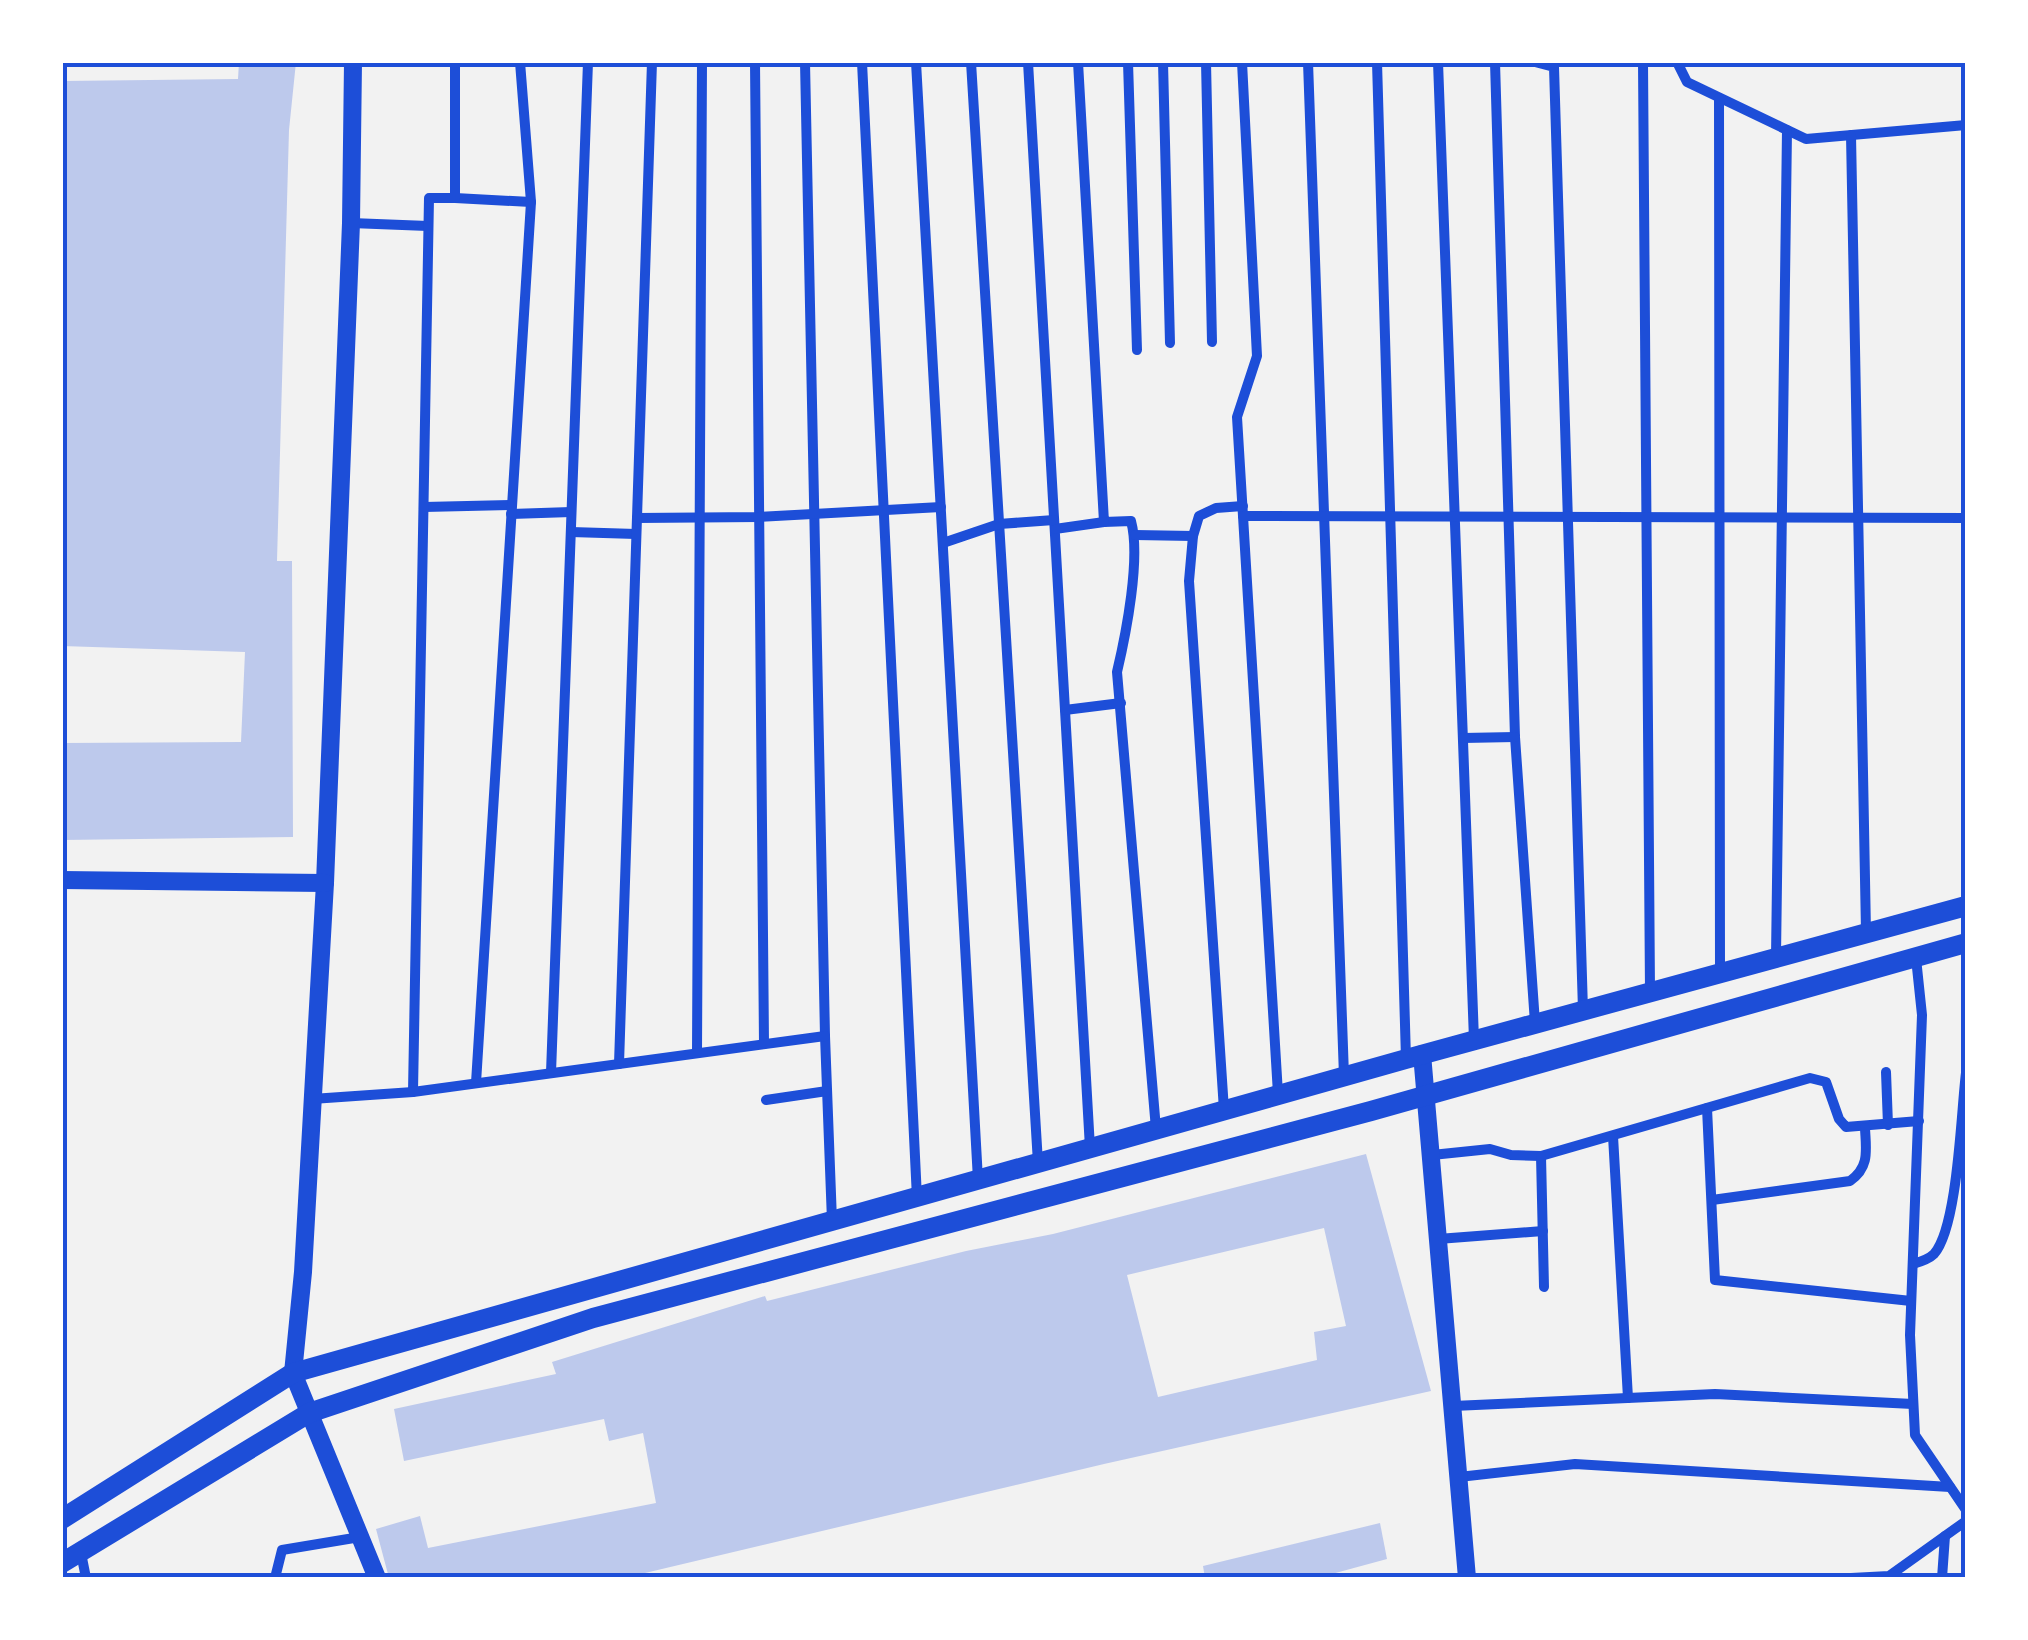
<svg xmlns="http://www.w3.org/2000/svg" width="2028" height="1640" font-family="'Roboto Serif',serif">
  <rect width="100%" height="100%" fill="#f2f2f2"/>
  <!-- building -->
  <g fill="#bdc9ec" fill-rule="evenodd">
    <polygon points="239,62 296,62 289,130 277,561 292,561 293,837 62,840 62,743 241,742 245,652 62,646 62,81 238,79"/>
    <path d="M1366 1154 1431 1391 1104 1464 624 1578H389L376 1529 420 1516 428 1548 656 1503 643 1433 609 1441 604 1419 404 1461 394 1409 556 1374 552 1362 765 1296 767 1301 966 1251 1053 1234ZM1324 1228 1346 1326 1314 1332 1317 1360 1158 1397 1127 1275Z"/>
    <polygon points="1380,1523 1387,1559 1317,1578 1205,1578 1203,1566"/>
  </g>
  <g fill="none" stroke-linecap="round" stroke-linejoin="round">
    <!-- minor -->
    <g stroke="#1d4ed8" stroke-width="10">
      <polyline points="755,62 764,1044"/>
      <polyline points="805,62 825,1036 832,1221"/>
      <polyline points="862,62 917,1198"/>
      <polyline points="916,62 978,1180"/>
      <polyline points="971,62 1038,1163"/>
      <polyline points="1028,62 1090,1148"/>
      <path d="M1078 62 1104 522 1131 521C1141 558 1126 634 1117 672L1156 1129"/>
      <polyline points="1128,62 1137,350"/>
      <polyline points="1163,62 1170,343"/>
      <polyline points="1206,62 1212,342"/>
      <polyline points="1242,62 1257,356 1237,417 1278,1094"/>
      <polyline points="1308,62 1344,1076"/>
      <polyline points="1377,62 1406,1059"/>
      <polyline points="1438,62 1474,1040"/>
      <polyline points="1495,62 1515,737 1535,1023"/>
      <polyline points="1535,62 1554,67 1583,1010"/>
      <polyline points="1643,62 1650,991"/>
      <polyline points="1677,62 1687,82 1806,139 1966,125"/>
      <polyline points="1719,98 1720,972"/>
      <polyline points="1851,135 1866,932"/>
      <polyline points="455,198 531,202"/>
      <polyline points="351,223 428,226"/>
      <polyline points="424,507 512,505"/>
      <polyline points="511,514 571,512"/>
      <polyline points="1243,516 1966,518"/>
      <polyline points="637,518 759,517 941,507"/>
      <polyline points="1055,529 1104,522"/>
      <polyline points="571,532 636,534"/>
      <polyline points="1135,535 1193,536"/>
      <polyline points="943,543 999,524 1054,520"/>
      <polyline points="1065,710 1121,703"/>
      <polyline points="1463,738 1515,737"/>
      <polyline points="1776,957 1787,130"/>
      <polyline points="1916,958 1922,1015 1910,1335 1915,1435 1966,1510"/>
      <polyline points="697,1053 702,62"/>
      <polyline points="619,1064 652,62"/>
      <polyline points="1886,1072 1888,1125"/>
      <polyline points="551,1073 588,62"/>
      <polyline points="476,1083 531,202 520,62"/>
      <polyline points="413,1092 429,198 455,198 455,62"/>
      <polyline points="312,1099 413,1092 825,1036"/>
      <polyline points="766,1100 827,1091"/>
      <polyline points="1707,1108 1715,1280 1911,1301"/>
      <polyline points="1224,1110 1189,581 1193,536 1199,516 1216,508 1243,506"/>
      <polyline points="1613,1136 1628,1398"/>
      <polyline points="1432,1155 1490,1149 1511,1155 1541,1156 1810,1078 1826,1082 1839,1119 1846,1127 1919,1121"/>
      <polyline points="1541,1156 1544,1287"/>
      <path d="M1712 1200 1850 1181C1870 1167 1866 1150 1865 1128"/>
      <polyline points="1438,1239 1543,1231"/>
      <path d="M1913 1264C1920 1262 1929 1259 1934 1254 1958 1227 1961 1112 1966 1073"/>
      <polyline points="1453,1406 1715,1394 1913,1404"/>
      <polyline points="1459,1477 1575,1464 1950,1487"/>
      <polyline points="81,1553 86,1578"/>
      <polyline points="275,1578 282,1550 360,1537"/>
      <polyline points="1851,1578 1889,1576 1966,1521"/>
      <polyline points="1942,1578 1945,1536"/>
    </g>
    <!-- tertiary -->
    <g stroke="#1d4ed8" stroke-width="18">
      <polyline points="353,62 351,223 325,883 303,1272 293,1373 377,1578"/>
      <polyline points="62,880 325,883"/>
      <polyline points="1422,1054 1467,1578"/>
    </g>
    <!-- secondary -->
    <g stroke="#1d4ed8" stroke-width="20">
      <polyline points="62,1519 293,1373 1406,1059 1966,906"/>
      <polyline points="62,1563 309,1413 593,1318 1371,1111 1966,943"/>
    </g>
  </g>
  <!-- border -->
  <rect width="2028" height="1640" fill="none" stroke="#ffffff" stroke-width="130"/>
  <rect x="65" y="65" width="1898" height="1510" fill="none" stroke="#1d4ed8" stroke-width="4"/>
</svg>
